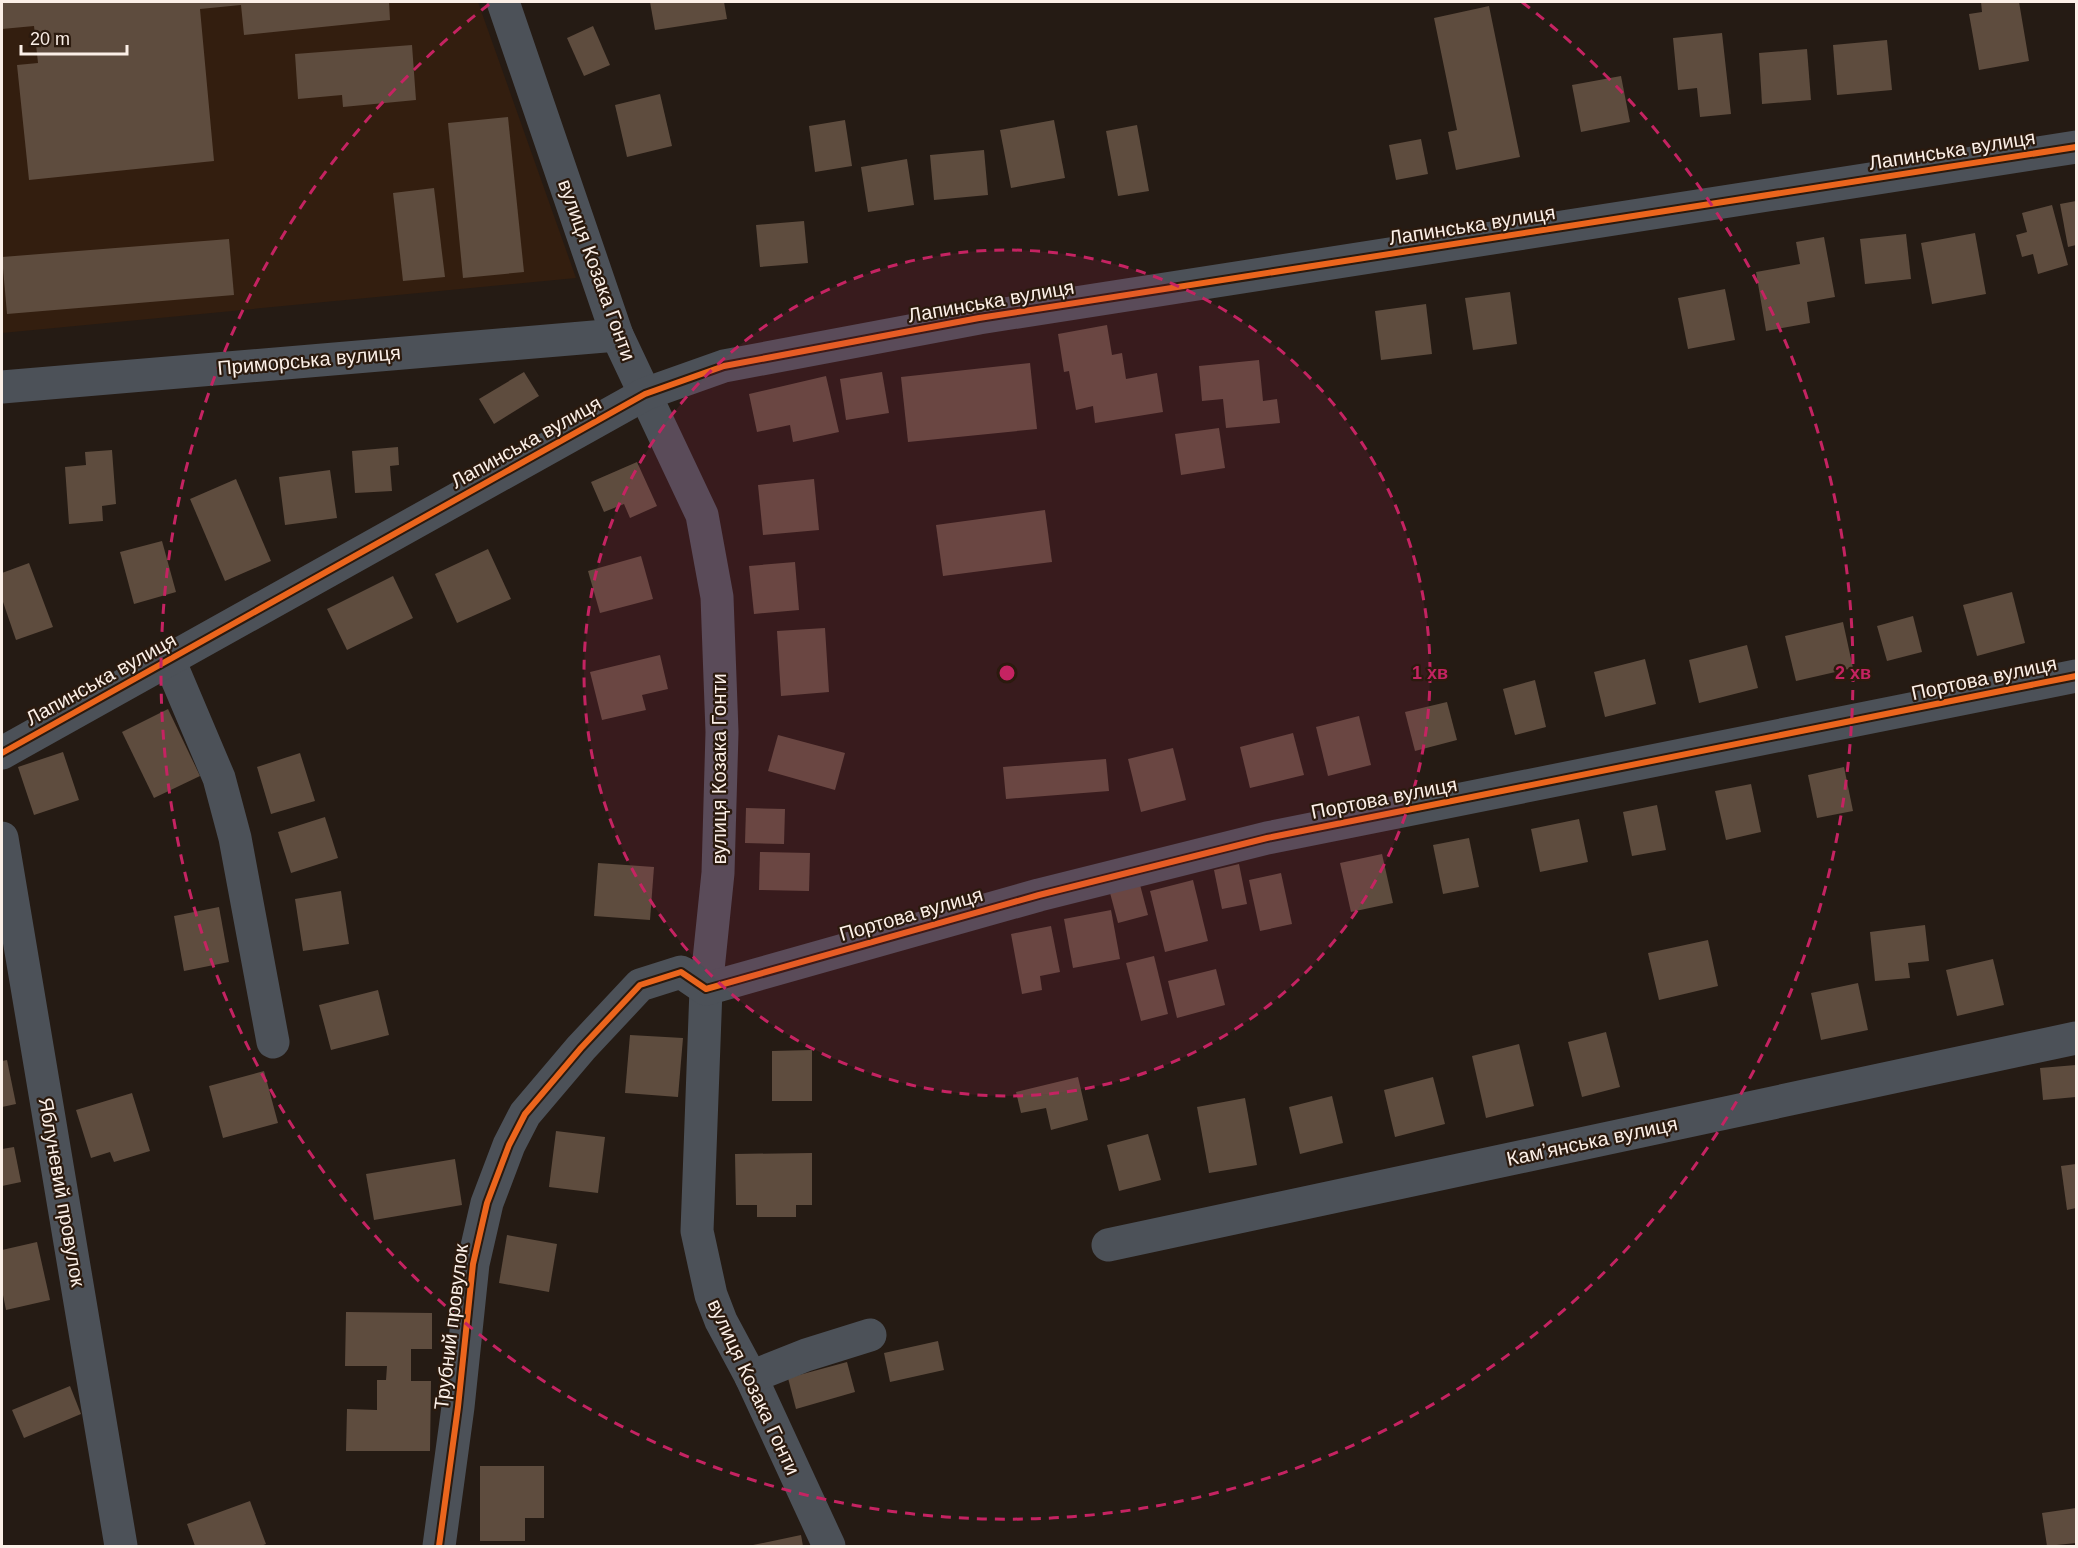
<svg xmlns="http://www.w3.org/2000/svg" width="2078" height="1548" font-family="Arial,sans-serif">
  <rect width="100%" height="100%" fill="#251b14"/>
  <!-- built -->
  <polygon fill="#331e0f" points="2,2 478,2 576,278 2,333"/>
  <!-- building -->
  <g fill="#5e4c3e">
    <polygon points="2,2 389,2 390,20 244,35 241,5 200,9 214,161 29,180 17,65 38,63 34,26 2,29"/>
    <polygon points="650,2 724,2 727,19 655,30"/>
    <polygon points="1981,2 2019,2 2029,61 1979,70 1969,14 1982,12"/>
    <polygon points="1489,6 1520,157 1456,170 1448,132 1457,130 1434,18"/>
    <polygon points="593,26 610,65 584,76 567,38"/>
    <polygon points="1722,33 1731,114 1700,117 1697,88 1678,90 1673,38"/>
    <polygon points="1887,40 1892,90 1837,95 1833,45"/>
    <polygon points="412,45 416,100 343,107 342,95 298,99 295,54"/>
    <polygon points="1807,49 1811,100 1762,104 1759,53"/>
    <polygon points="1621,76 1630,122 1581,132 1572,85"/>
    <polygon points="660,94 672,146 627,157 615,105"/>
    <polygon points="508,117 524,272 463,278 448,123"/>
    <polygon points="845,120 852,166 815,172 809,126"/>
    <polygon points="1054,120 1065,178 1011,188 1000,130"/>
    <polygon points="1137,125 1149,191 1118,196 1106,131"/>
    <polygon points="1421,139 1428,174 1396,180 1389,145"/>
    <polygon points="984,150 988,195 934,200 930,155"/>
    <polygon points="907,159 914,205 868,212 861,167"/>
    <polygon points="434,188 445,277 403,281 393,193"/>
    <polygon points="2076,201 2076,245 2068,247 2060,204"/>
    <polygon points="2052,205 2068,265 2038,274 2033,254 2022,257 2016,235 2027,232 2022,213"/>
    <polygon points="804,221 808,263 760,267 756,225"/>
    <polygon points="1975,233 1986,294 1932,304 1921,243"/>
    <polygon points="1906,234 1911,279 1865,284 1860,239"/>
    <polygon points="1824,237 1835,297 1807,302 1810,323 1766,331 1756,272 1800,264 1796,242"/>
    <polygon points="229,239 234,295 7,314 2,257"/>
    <polygon points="1725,289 1735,340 1688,349 1678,298"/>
    <polygon points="1510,292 1517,344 1473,350 1465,298"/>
    <polygon points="1426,304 1432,354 1381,360 1375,311"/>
    <polygon points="1107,325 1112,355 1122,353 1126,379 1157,373 1163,412 1095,423 1093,406 1076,410 1069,371 1064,372 1058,334"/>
    <polygon points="1259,360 1263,401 1277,399 1280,423 1226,428 1223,399 1202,401 1199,366"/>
    <polygon points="1030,363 1037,429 908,442 901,377"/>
    <polygon points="524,372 539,396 494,424 479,399"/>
    <polygon points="882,372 889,413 846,420 840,379"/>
    <polygon points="826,376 839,432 793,442 790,425 757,432 749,394"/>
    <polygon points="1219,428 1225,468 1181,475 1175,434"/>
    <polygon points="398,447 399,465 390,466 392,491 355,493 352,451"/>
    <polygon points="112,450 116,504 102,506 103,521 69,524 65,467 86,465 85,452"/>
    <polygon points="637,462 657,506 630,518 624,504 604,512 591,482"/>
    <polygon points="330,470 337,518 285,525 279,477"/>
    <polygon points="236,479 271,561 225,581 190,499"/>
    <polygon points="814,479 819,530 763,535 758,485"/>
    <polygon points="1045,510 1052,562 943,576 936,525"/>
    <polygon points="162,541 176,592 134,604 120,552"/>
    <polygon points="488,549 511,599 457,623 435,574"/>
    <polygon points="641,556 653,599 600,613 588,571"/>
    <polygon points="795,562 799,610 754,614 749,566"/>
    <polygon points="29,563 53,627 16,640 2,599 2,573"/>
    <polygon points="393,576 413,618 347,650 327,609"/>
    <polygon points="2012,592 2025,643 1977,656 1963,605"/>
    <polygon points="1913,616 1922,652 1887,661 1877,626"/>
    <polygon points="1843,622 1853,668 1796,681 1785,636"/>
    <polygon points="825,628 829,692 781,696 777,631"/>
    <polygon points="1747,645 1758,688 1699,703 1689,660"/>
    <polygon points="660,655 668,689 642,695 646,710 602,720 590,672"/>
    <polygon points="1645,659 1656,704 1605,717 1594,672"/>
    <polygon points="1535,680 1546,727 1515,735 1503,689"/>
    <polygon points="1447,702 1457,740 1415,751 1405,712"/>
    <polygon points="168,709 200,776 154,798 122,732"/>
    <polygon points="1359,716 1371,765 1328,776 1316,727"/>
    <polygon points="1293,733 1304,775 1250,788 1240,747"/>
    <polygon points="778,735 845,753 835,790 768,771"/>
    <polygon points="1173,748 1186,800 1141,812 1128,759"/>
    <polygon points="63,752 79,800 34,815 18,767"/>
    <polygon points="300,753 315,801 271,814 257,767"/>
    <polygon points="1106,759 1109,791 1006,799 1003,767"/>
    <polygon points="1844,767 1853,811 1817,818 1808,775"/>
    <polygon points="1751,784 1761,832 1726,840 1715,791"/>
    <polygon points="1657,805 1666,850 1632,856 1623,812"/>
    <polygon points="746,808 785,809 784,844 745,843"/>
    <polygon points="325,817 338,858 291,873 278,832"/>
    <polygon points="1579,819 1588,862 1540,872 1531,829"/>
    <polygon points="1469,838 1479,887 1443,894 1433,845"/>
    <polygon points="760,852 810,853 809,891 759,890"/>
    <polygon points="1382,854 1393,903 1351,912 1340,863"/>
    <polygon points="598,863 654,867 650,920 594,916"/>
    <polygon points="1239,864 1247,904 1222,909 1214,870"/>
    <polygon points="1281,873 1292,924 1260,931 1249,880"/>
    <polygon points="1193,880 1208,941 1165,952 1150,891"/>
    <polygon points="1139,881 1148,915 1118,923 1109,889"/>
    <polygon points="341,891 349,944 303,951 295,899"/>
    <polygon points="219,907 229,962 184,971 174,916"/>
    <polygon points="1111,910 1120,959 1073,968 1064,919"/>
    <polygon points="1925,925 1929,961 1908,963 1910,978 1875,981 1870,932"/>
    <polygon points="1051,926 1060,972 1040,976 1042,990 1022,994 1011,934"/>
    <polygon points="1708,940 1718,986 1659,1000 1648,953"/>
    <polygon points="1154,956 1168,1014 1141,1021 1126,963"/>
    <polygon points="1993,959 2004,1005 1957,1016 1946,970"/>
    <polygon points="1216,969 1225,1005 1177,1018 1168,981"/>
    <polygon points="1858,983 1868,1030 1821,1040 1811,993"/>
    <polygon points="378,990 389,1035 331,1050 319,1005"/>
    <polygon points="1606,1032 1620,1087 1582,1097 1568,1042"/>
    <polygon points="630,1035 683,1038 678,1097 625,1093"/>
    <polygon points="1519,1044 1534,1106 1486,1118 1472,1056"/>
    <polygon points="812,1050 812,1101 772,1101 772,1051"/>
    <polygon points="7,1060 16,1104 2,1107 2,1061"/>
    <polygon points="2076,1065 2076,1097 2043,1100 2040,1068"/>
    <polygon points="264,1071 278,1123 223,1138 209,1086"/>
    <polygon points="1078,1077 1088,1120 1051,1130 1046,1108 1021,1113 1016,1092"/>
    <polygon points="1433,1077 1445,1124 1395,1137 1384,1090"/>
    <polygon points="132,1093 150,1151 114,1162 110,1152 91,1158 76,1110"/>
    <polygon points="1332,1096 1343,1143 1300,1154 1289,1107"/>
    <polygon points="1245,1098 1257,1165 1209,1173 1197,1107"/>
    <polygon points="556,1131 605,1137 598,1193 549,1187"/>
    <polygon points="1148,1134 1161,1180 1119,1191 1107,1145"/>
    <polygon points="14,1147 21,1182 2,1186 2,1149"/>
    <polygon points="812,1153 812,1205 796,1205 796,1217 757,1217 757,1205 736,1205 735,1154"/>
    <polygon points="455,1159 462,1205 374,1220 366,1174"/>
    <polygon points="2076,1164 2076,1208 2067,1210 2061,1166"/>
    <polygon points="507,1235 557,1244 549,1292 499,1283"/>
    <polygon points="37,1242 50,1300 6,1310 2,1290 2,1250"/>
    <polygon points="346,1312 432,1313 432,1349 411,1349 411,1381 431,1381 430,1451 346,1451 347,1409 377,1410 377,1380 386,1380 387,1366 345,1366"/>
    <polygon points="938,1341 944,1370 890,1382 884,1353"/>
    <polygon points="847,1362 855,1392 796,1409 788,1378"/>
    <polygon points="70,1386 81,1414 24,1438 12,1410"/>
    <polygon points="480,1466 544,1466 544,1518 525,1518 525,1541 480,1541"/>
    <polygon points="250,1501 266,1544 261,1546 195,1546 187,1524"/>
    <polygon points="2076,1508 2076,1543 2047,1546 2042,1513"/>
    <polygon points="801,1535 803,1546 753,1546 753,1545"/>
  </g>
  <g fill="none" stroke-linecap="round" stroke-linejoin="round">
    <!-- minor -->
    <g stroke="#4c5158" stroke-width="33">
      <polyline points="503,2 617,335 702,515 717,597 722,732 718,873 706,989 697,1231 711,1295 721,1321 751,1377 829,1546"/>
      <polyline points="2,387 617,335"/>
      <polyline points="169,660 219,778 235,838 273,1042"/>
      <polyline points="2,753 645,394 724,366 979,318 2076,147"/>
      <polyline points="2,838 121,1546"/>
      <polyline points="1108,1245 2076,1038"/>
      <polyline points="751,1377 806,1355 870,1335"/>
      <polyline points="439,1546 458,1407 473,1264 487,1203 509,1145 525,1114 581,1048 640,985 681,972 706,989 1039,895 1267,838 2076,676"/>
    </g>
    <defs>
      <g id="cycleway">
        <polyline points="2,753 645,394 724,366 979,318 2076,147"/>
        <polyline points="439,1546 458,1407 473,1264 487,1203 509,1145 525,1114 581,1048 640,985 681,972 706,989 1039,895 1267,838 2076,676"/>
      </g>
    </defs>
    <!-- cycleway casing -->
    <use href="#cycleway" stroke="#2b1a0e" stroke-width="10"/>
    <!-- cycleway -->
    <use href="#cycleway" stroke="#eb651d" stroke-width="6"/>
  </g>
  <!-- distance rings -->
  <circle cx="1007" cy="673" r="423" fill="#c52362" fill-opacity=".12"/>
  <g fill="none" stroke="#c52362" stroke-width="3" stroke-dasharray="10 8">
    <circle cx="1007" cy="673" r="423"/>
    <path d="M1522 2A846 846 0 1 1 492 2"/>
  </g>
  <g text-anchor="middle" stroke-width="4.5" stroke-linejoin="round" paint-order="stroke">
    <!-- street labels -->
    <g font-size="20" fill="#fbefe7" stroke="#2b1a0e">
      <text transform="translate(1952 150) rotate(-9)" y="7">Лапинська вулиця</text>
      <text transform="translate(1472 225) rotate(-9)" y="7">Лапинська вулиця</text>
      <text transform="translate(597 270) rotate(70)" y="7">вулиця Козака Гонти</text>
      <text transform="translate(991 301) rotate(-10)" y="7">Лапинська вулиця</text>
      <text transform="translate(309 360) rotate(-5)" y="7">Приморська вулиця</text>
      <text transform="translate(526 442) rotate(-29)" y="7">Лапинська вулиця</text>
      <text transform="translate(1984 678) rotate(-12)" y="7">Портова вулиця</text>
      <text transform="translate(101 679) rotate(-29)" y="7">Лапинська вулиця</text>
      <text transform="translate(719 769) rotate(-90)" y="7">вулиця Козака Гонти</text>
      <text transform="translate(1384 798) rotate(-11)" y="7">Портова вулиця</text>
      <text transform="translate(911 914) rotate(-16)" y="7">Портова вулиця</text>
      <text transform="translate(1592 1141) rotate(-12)" y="7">Камʼянська вулиця</text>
      <text transform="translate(62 1192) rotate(80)" y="7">Яблуневий провулок</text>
      <text transform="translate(451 1327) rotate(-83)" y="7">Трубний провулок</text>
      <text transform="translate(754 1387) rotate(65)" y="7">вулиця Козака Гонти</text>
    </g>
  </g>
  <circle cx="1007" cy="673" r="9" fill="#c52362" stroke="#2b1a0e" stroke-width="3"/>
  <g font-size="18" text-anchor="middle" font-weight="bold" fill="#c52362" stroke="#2b1a0e" stroke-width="4.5" stroke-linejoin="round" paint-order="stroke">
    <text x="1430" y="679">1 хв</text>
    <text x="1853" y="679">2 хв</text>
  </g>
  <!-- border -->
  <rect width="2078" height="1548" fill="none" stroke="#fbefe7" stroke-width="6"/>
  <!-- scale -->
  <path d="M21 45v9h106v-9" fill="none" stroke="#fbefe7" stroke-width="3"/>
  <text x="30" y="45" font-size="18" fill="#fbefe7" stroke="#2b1a0e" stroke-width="4.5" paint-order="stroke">20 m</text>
</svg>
